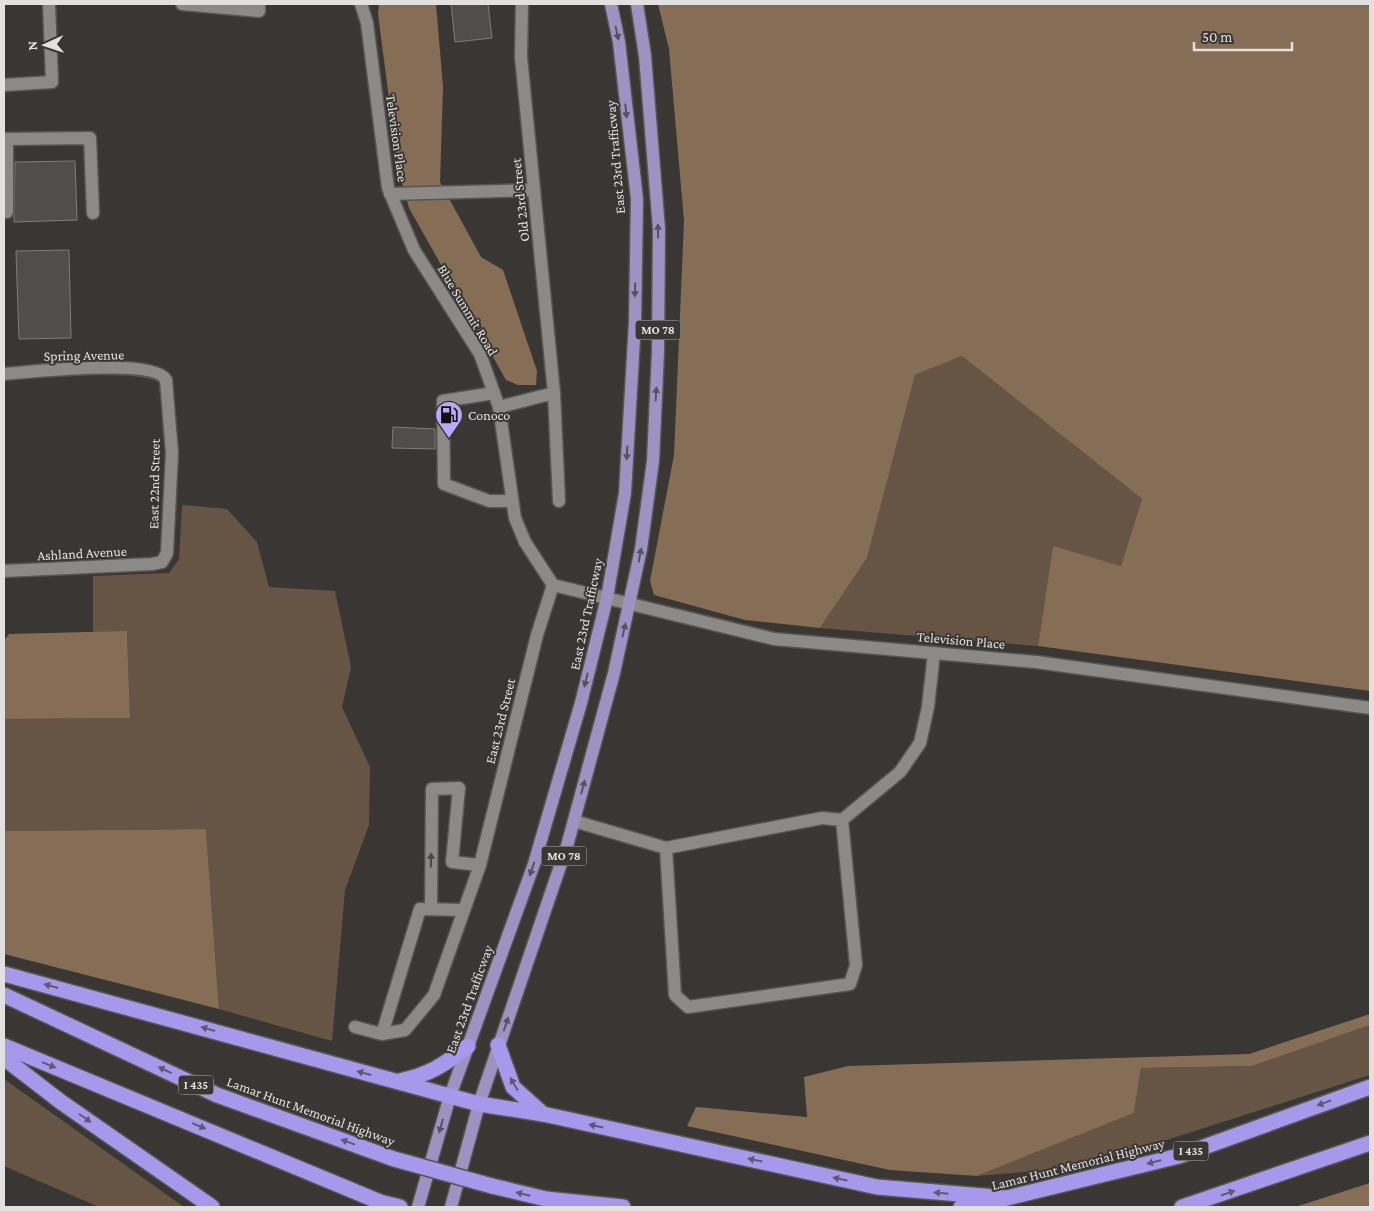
<svg xmlns="http://www.w3.org/2000/svg" width="1374" height="1211" font-family="'Crimson Pro',serif">
  <rect width="100%" height="100%" fill="#393634"/>
  <!-- green -->
  <g fill="#654">
    <polygon points="962,356 1142,499 1121,566 1053,547 1038,646 820,628 867,558 915,375"/>
    <polygon points="182,505 227,509 257,542 269,587 335,591 351,667 342,707 370,767 369,825 345,890 332,1041 219,1009 206,829 4,831 4,719 130,718 127,632 93,632 93,576 169,573 179,559"/>
    <polygon points="1370,1025 1370,1075 1126,1153 1047,1170 977,1176 1134,1113 1141,1068 1252,1066"/>
    <polygon points="4,1079 184,1207 99,1207 4,1166"/>
  </g>
  <!-- forest -->
  <g fill="#856e55">
    <polygon points="379,4 436,4 443,87 440,182 481,257 503,270 537,371 536,385 518,385 506,380 409,208 398,168 378,14"/>
    <polygon points="658,4 1370,4 1370,691 1038,646 1053,546 1121,566 1142,499 962,356 915,375 867,558 820,628 745,620 654,595 650,581 674,455 684,221 669,49"/>
    <polygon points="127,631 130,718 4,719 4,641 9,634"/>
    <polygon points="206,829 219,1009 4,954 4,831"/>
    <polygon points="1370,1014 1370,1025 1252,1066 1141,1068 1134,1113 977,1176 890,1170 687,1126 696,1107 807,1117 804,1077 848,1066 1249,1054"/>
    <polygon points="1370,1183 1370,1207 1295,1207"/>
  </g>
  <!-- building -->
  <g fill="#504d4a" stroke="#807c79">
    <polygon points="451,4 488,4 492,38 455,42"/>
    <polygon points="75,161 77,220 14,222 15,162"/>
    <polygon points="69,250 71,338 19,339 16,251"/>
    <polygon points="393,427 435,429 435,449 392,448"/>
  </g>
  <g fill="none" stroke-linecap="round" stroke-linejoin="round">
    <defs>
      <g id="minor">
        <polyline points="182,4 259,11 259,4"/>
        <polyline points="361,4 367,23 388,188 414,250 480,354 499,407 515,518 525,542 553,585"/>
        <polyline points="522,4 521,57 554,393 559,501"/>
        <polyline points="4,85 52,82 49,4"/>
        <polyline points="4,139 90,138 93,213"/>
        <polyline points="390,194 534,190"/>
        <polyline points="7,212 7,139"/>
        <path d="M4 374C29 372 155 358 166 380L172 453 167 553 162 562 152 564 4 571"/>
        <polyline points="494,393 443,401 444,484 489,501 512,501"/>
        <polyline points="499,407 554,393"/>
        <polyline points="553,585 774,639 1036,662 1370,708"/>
        <polyline points="842,820 900,772 920,743 928,707 934,653"/>
        <polyline points="574,821 666,848 675,995 688,1007 850,984 856,965 842,820 822,818 666,848"/>
        <polyline points="431,909 432,789 459,788 452,862 480,865"/>
        <polyline points="355,1027 382,1034 405,1030 434,995 480,865 537,635 553,585"/>
        <polyline points="382,1034 420,909 463,910"/>
      </g>
      <g id="major">
        <polyline points="418,1207 450,1096 534,864 581,703 607,598 625,493 635,322 637,199 619,42 611,4"/>
        <polyline points="451,1207 479,1104 567,846 614,673 641,549 653,461 658,352 659,229 645,56 637,4"/>
      </g>
      <g id="highway">
        <polyline points="4,974 479,1104 543,1114 877,1187 1007,1198"/>
        <polyline points="4,995 217,1095 394,1159"/>
        <polyline points="498,1045 513,1087 543,1114"/>
        <polyline points="4,1046 380,1202 400,1207"/>
        <polyline points="4,1058 61,1102 212,1207"/>
        <path d="M399 1081C429 1075 444 1065 468 1046"/>
        <polyline points="492,1186 546,1199 623,1207"/>
        <polyline points="961,1207 1007,1198 1179,1156 1370,1087"/>
        <polyline points="1182,1207 1370,1143"/>
      </g>
    </defs>
    <!-- minor casing -->
    <use href="#minor" stroke="#565552" stroke-width="15"/>
    <!-- major casing -->
    <use href="#major" stroke="#565552" stroke-width="15"/>
    <!-- highway casing -->
    <use href="#highway" stroke="#565552" stroke-width="18"/>
    <!-- minor -->
    <use href="#minor" stroke="#8c8986" stroke-width="12"/>
    <!-- major -->
    <use href="#major" stroke="#9c93c3" stroke-width="12"/>
    <!-- highway -->
    <use href="#highway" stroke="#a699eb" stroke-width="15"/>
    <defs>
      <polyline id="highway-bridge" points="394,1159 492,1186"/>
    </defs>
    <!-- highway-bridge casing -->
    <use href="#highway-bridge" stroke="#565552" stroke-width="18" stroke-linecap="butt"/>
    <!-- highway-bridge -->
    <use href="#highway-bridge" stroke="#a699eb" stroke-width="15"/>
  </g>
  <!-- one-way arrows -->
  <defs><path id="oneway-solid" d="M-6-.8H1V-3.2L6.5 0L1 3.2V.8H-6Z" transform="scale(1.25)"/></defs>
  <g fill="#57525f">
    <use href="#oneway-solid" transform="translate(617 33) rotate(78)"/>
    <use href="#oneway-solid" transform="translate(626 111) rotate(84)"/>
    <use href="#oneway-solid" transform="translate(658 231) rotate(-91)"/>
    <use href="#oneway-solid" transform="translate(635 290) rotate(91)"/>
    <use href="#oneway-solid" transform="translate(656 394) rotate(-87)"/>
    <use href="#oneway-solid" transform="translate(627 453) rotate(93)"/>
    <use href="#oneway-solid" transform="translate(640 555) rotate(-79)"/>
    <use href="#oneway-solid" transform="translate(624 630) rotate(-77)"/>
    <use href="#oneway-solid" transform="translate(586 680) rotate(104)"/>
    <use href="#oneway-solid" transform="translate(583 787) rotate(-75)"/>
    <use href="#oneway-solid" transform="translate(532 869) rotate(109)"/>
    <use href="#oneway-solid" transform="translate(506 1024) rotate(-71)"/>
    <use href="#oneway-solid" transform="translate(441 1126) rotate(106)"/>
  </g>
  <use fill="#4a4744" href="#oneway-solid" transform="translate(431 860) rotate(-89)"/>
  <g fill="#5f5974">
    <use href="#oneway-solid" transform="translate(51 986) rotate(-165)"/>
    <use href="#oneway-solid" transform="translate(208 1029) rotate(-164)"/>
    <use href="#oneway-solid" transform="translate(49 1065) rotate(22)"/>
    <use href="#oneway-solid" transform="translate(165 1070) rotate(-155)"/>
    <use href="#oneway-solid" transform="translate(364 1073) rotate(-165)"/>
    <use href="#oneway-solid" transform="translate(514 1084) rotate(-121)"/>
    <use href="#oneway-solid" transform="translate(1324 1103) rotate(160)"/>
    <use href="#oneway-solid" transform="translate(85 1118) rotate(35)"/>
    <use href="#oneway-solid" transform="translate(199 1126) rotate(22)"/>
    <use href="#oneway-solid" transform="translate(596 1126) rotate(-168)"/>
    <use href="#oneway-solid" transform="translate(348 1142) rotate(-160)"/>
    <use href="#oneway-solid" transform="translate(755 1160) rotate(-168)"/>
    <use href="#oneway-solid" transform="translate(1154 1162) rotate(166)"/>
    <use href="#oneway-solid" transform="translate(840 1179) rotate(-168)"/>
    <use href="#oneway-solid" transform="translate(941 1193) rotate(-175)"/>
    <use href="#oneway-solid" transform="translate(1228 1193) rotate(-19)"/>
    <use href="#oneway-solid" transform="translate(523 1194) rotate(-166)"/>
  </g>
  <!-- icons -->
  <defs>
    <symbol id="fuel-pin" viewBox="-11 -11 22 30"><path d="M0 17L-7.5 6A9.5 9.5 0 1 1 7.5 6Z" fill="#b7abf8" stroke="#393634"/><path d="M-5.5-6h7V0h2V4h1.3V-2.5L3-4.5l.8-.8L6-3V5H2.5V1h-1V6h-7ZM-4.2-4.7v3.2H.2V-4.7Z" fill="#111"/></symbol>
  </defs>
  <g fill-rule="evenodd">
    <use href="#fuel-pin" x="433" y="399" width="32" height="43"/>
  </g>
  <g text-anchor="middle" stroke-width="4" stroke-linejoin="round" paint-order="stroke">
    <!-- shield labels -->
    <g fill="#393634" stroke="#afaeac" stroke-width="1">
      <rect x="635.5" y="320.5" width="45" height="19" rx="4"/>
      <rect x="541.5" y="846.5" width="45" height="19" rx="4"/>
      <rect x="178.5" y="1075.5" width="35" height="19" rx="4"/>
      <rect x="1173.5" y="1141.5" width="35" height="19" rx="4"/>
    </g>
    <g font-size="12" font-weight="bold" fill="#e2e1df">
      <text x="658" y="334">MO 78</text>
      <text x="564" y="860">MO 78</text>
      <text x="196" y="1089">I 435</text>
      <text x="1191" y="1155">I 435</text>
    </g>
    <!-- street labels -->
    <g font-size="14" fill="#e2e1df" stroke="#393634">
      <text transform="translate(397 138) rotate(82)" y="5">Television Place</text>
      <text transform="translate(615 157) rotate(-95)" y="5">East 23rd Trafficway</text>
      <text transform="translate(520 200) rotate(-96)" y="5">Old 23rd Street</text>
      <text transform="translate(468 310) rotate(59)" y="5">Blue Summit Road</text>
      <text transform="translate(84 355) rotate(-1)" y="5">Spring Avenue</text>
      <text transform="translate(154 484) rotate(-89)" y="5">East 22nd Street</text>
      <text transform="translate(82 553) rotate(-3)" y="5">Ashland Avenue</text>
      <text transform="translate(586 614) rotate(-78)" y="5">East 23rd Trafficway</text>
      <text transform="translate(961 640) rotate(5)" y="5">Television Place</text>
      <text transform="translate(500 721) rotate(-76)" y="5">East 23rd Street</text>
      <text transform="translate(469 999) rotate(-70)" y="5">East 23rd Trafficway</text>
      <text transform="translate(311 1111) rotate(20)" y="5">Lamar Hunt Memorial Highway</text>
      <text transform="translate(1078 1164) rotate(-14)" y="5">Lamar Hunt Memorial Highway</text>
    </g>
    <!-- poi labels -->
    <g font-size="14" fill="#e2e1df" stroke="#393634" text-anchor="start">
      <text x="468" y="420">Conoco</text>
    </g>
  </g>
  <!-- border -->
  <rect width="1374" height="1211" fill="none" stroke="#e2e1df" stroke-width="10"/>
  <!-- north arrow -->
  <g transform="translate(45 45) rotate(267)" stroke="#393634" stroke-width="4" paint-order="stroke">
  <path d="M0-4L9 19L0 12L-9 19Z" fill="#e2e1df"/>
  <text y="-8" font-size="14" font-weight="bold" text-anchor="middle" fill="#e2e1df">N</text>
  </g>
  <!-- scale -->
  <path d="M1194 42v8h98v-8" fill="none" stroke="#e2e1df" stroke-width="2.5"/>
  <text x="1202" y="42" font-size="15" fill="#e2e1df" stroke="#393634" stroke-width="4" paint-order="stroke">50 m</text>
</svg>
